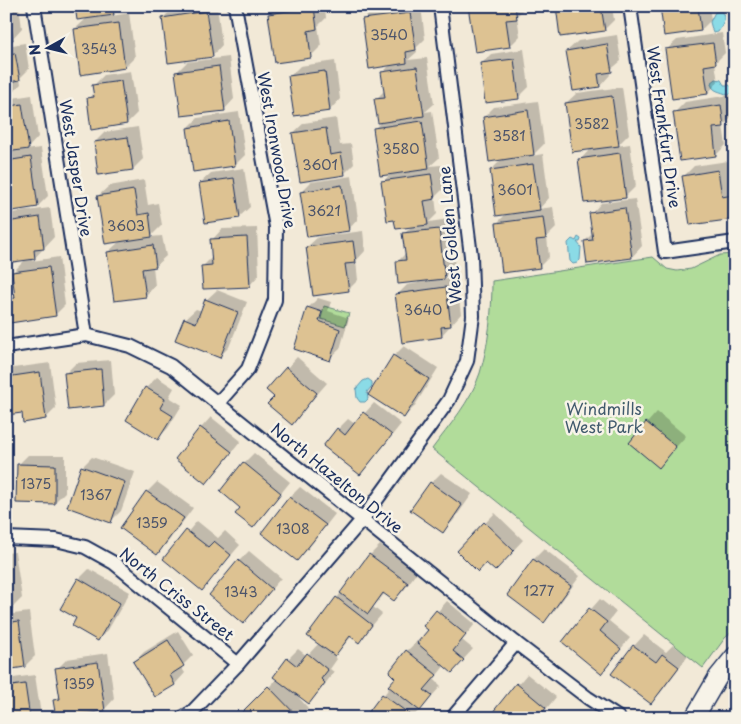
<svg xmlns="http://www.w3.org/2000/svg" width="741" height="724" font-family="'Playpen Sans',sans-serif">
  <rect width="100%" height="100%" fill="#f2e9d7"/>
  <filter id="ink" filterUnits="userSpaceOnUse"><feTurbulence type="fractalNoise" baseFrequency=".02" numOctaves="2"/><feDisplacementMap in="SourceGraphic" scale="10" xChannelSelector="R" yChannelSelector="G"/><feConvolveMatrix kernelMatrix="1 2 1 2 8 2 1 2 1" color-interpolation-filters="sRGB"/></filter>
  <g filter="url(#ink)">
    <!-- green -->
    <g fill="#b1dc9a" stroke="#66867c">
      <path d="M735 254V629L725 638 703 668 432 449C449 426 471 401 480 373 489 343 492 312 492 281L653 257 667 269 677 271 691 269 720 255Z"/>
      <polygon points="324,306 349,313 345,326 321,319"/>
    </g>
    <!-- water -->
    <g fill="#8bdbe6" stroke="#5e96b0">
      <path d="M721 11C727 18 723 25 718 32L713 33 710 22 715 12Z"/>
      <path d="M716 79 721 80 724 85H729L732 87V93L728 95C721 91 712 92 711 83Z"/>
      <polygon points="578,237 581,239 580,242 577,242 581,247 580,260 577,263 573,264 570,261 568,243 572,239 576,241"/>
      <polygon points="368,379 372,382 372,386 367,392 368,399 365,402 360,402 357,398 356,389 363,381"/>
    </g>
    <!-- shadow -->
    <g fill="#0003">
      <polygon points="6,6 19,6 22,28 12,39"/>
      <polygon points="114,6 121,6 112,16 129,13 135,57 125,67 75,29 87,18"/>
      <polygon points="175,6 217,6 222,45 212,56 163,18"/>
      <polygon points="277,6 325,6 326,18 318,26 321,46 311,56 276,61 269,14"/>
      <polygon points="366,6 421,6 425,39 416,48 417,52 408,60 427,58 434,104 425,112 432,111 439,158 430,166 441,165 444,188 435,197 437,214 429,222 449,219 455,267 442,280 456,278 461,314 441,336 397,295 407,285 418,283 418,281 397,262 406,253 404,234 412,226 383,182 391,173 375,128 382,121 375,100 385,90 382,73 391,64 363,20 375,8"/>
      <polygon points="470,6 526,6 517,16 520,36 510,46"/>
      <polygon points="557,6 612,6 614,20 604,30"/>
      <polygon points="661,6 709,6 711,20 701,30"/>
      <polygon points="722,33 725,53 715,63 718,82 708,93 666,50 677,40"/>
      <polygon points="617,35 621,61 609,71 610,75 600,86 567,51 578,41"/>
      <polygon points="25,43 29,69 20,78 21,84 11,94 6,95 6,46"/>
      <polygon points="524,49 529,87 519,97 481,64 491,54"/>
      <polygon points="229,57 234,99 224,110 177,72 187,62"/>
      <polygon points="335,61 340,99 330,110 295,114 290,76 300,66"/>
      <polygon points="131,71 137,113 127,123 88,99 95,92 94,85 104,75"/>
      <polygon points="622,87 629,134 617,146 630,144 636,186 626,196 585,202 580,160 591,148 566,103 577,93"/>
      <polygon points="32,95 38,137 26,150 41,148 48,196 38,206 6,210 6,154 10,150 6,151 6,99"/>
      <polygon points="730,95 733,115 723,126 726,145 716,155 675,112 685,102"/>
      <polygon points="538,101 544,144 532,156 543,154 549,198 539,209 553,207 556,228 547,237 549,257 539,267 497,223 507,213 491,170 503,158 484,117 494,107"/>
      <polygon points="239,112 245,155 235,165 188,128 198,118"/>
      <polygon points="336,118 340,145 351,144 354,164 344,174 293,133 304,123"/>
      <polygon points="138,127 143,159 133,169 95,142 105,132"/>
      <polygon points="728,161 732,187 735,187 735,218 684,176 694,166"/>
      <polygon points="244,168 250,207 239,217 200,183 211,173"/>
      <polygon points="352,176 358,219 348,230 301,192 311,182"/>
      <polygon points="144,180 148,205 158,203 162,225 150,237 162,236 166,256 155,266 153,266 155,286 145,296 108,252 120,241 98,196 109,186"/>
      <polygon points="635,199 642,246 632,257 585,241 593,233 591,214 601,203"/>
      <polygon points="50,208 54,237 32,261 59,257 65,305 55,315 8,300 16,292 13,272 26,259 6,262 6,218 11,213"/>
      <polygon points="257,228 259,275 249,286 203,266 213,256 212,240 222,229"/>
      <polygon points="363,231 365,251 356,261 358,280 348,290 307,247 318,237"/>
      <polygon points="217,290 247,302 229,347 219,357 185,319 196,309 202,311 206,300"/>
      <polygon points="318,298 331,302 328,311 349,318 340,349 329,359 308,308"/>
      <polygon points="404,346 438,368 414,407 404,417 394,356"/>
      <polygon points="297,357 327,383 292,423 276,396 287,368"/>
      <polygon points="111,360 114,395 104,405 66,373 76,363"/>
      <polygon points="50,363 56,408 46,418 25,421 23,412 6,414 6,369"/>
      <polygon points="157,377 174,388 169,397 182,405 168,428 158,438 127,419 146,388"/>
      <polygon points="374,403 401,424 370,463 360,474 338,429 348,419 355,424"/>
      <polygon points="657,412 686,436 659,466 630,442"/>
      <polygon points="211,417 241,441 216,472 206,482 177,459 201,428"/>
      <polygon points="254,453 290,482 263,516 253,526 244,463"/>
      <polygon points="28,455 65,455 65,492 55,502 18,465"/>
      <polygon points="92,457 135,472 121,511 111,521 82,467"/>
      <polygon points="441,473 472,494 453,521 443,531 431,483"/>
      <polygon points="157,482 193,508 167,543 157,553 147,492"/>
      <polygon points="300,487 335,514 307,550 297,560 263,533 290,497"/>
      <polygon points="495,513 523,540 495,570 487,562 458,551"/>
      <polygon points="197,521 218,538 225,531 240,545 202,589 165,559"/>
      <polygon points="380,545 417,572 404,590 394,600 385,593 373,607 382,614 359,641 352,636 334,656 337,659 330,669 334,672 319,692 309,702 294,692 308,708 298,718 238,718 278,678 288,659 298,649 307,656 319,643 337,598 370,555"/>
      <polygon points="544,549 580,576 554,611 544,621 508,594 534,559"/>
      <polygon points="249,551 281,578 243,622 239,561"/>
      <polygon points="15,552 22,598 12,608 6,609 6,553"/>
      <polygon points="89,569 130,592 108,630 98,640 78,618 79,579"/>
      <polygon points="600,599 616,612 609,621 630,638 601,672 563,641"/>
      <polygon points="447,601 475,624 462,640 473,649 462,661 445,665 434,679 441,686 412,718 366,718 397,678 390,672 407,651 417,641 419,642 430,630 425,626"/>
      <polygon points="29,612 35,656 25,666 6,669 6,615"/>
      <polygon points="178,631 193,655 181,667 185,673 175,684 155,696 134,662 144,652"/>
      <polygon points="644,635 666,652 673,645 688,656 661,692 651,702 613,674 634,646"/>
      <polygon points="108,653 114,699 104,710 55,700 60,695 57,669 67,659"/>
      <polygon points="527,674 556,697 539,718 490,718"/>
      <polygon points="35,675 41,715 39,718 6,718 6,679"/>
      <polygon points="561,715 567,718 558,718"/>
    </g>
    <!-- building -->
    <g fill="#ddc292" stroke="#1b2f5e">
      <polygon points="6,6 8,6 13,40 6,41"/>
      <polygon points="75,6 112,6 114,15 77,20"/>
      <polygon points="365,6 397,6 366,11"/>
      <polygon points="468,6 515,6 517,19 506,20 510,47 475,52"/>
      <polygon points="556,6 601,6 605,31 560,37"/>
      <polygon points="660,6 698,6 701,31 664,36"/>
      <polygon points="314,7 317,29 308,31 311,58 275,63 268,14"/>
      <polygon points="206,11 213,57 168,63 162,18"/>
      <polygon points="410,13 416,50 406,52 407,63 369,69 362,19"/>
      <polygon points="119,23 125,68 80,75 74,29"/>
      <polygon points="713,43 716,64 704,66 708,94 672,99 665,49"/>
      <polygon points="607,44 612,72 598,74 600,87 573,91 566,51"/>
      <polygon points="15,53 20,80 10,82 12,95 6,96 6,54"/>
      <polygon points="514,59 519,99 485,103 480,63"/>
      <polygon points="219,66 225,111 181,116 175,72"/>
      <polygon points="417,67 424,116 378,123 374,99 385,98 381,72"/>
      <polygon points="325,71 330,111 294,116 288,76"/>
      <polygon points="121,81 127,124 91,130 87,98 94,97 92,85"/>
      <polygon points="612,96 619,146 572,152 565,103"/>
      <polygon points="22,104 29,149 6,152 6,107"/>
      <polygon points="721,105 724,127 713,128 716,156 680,161 673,112"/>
      <polygon points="528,110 534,155 489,162 483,117"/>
      <polygon points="229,121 235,166 193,172 187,128"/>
      <polygon points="422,121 429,169 380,176 373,128"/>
      <polygon points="326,128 330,155 341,153 345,175 300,182 292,133"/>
      <polygon points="128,137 133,170 98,175 94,142"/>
      <polygon points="620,153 626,198 584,203 578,159"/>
      <polygon points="31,157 38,207 6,212 6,161"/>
      <polygon points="533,164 540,210 496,216 490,170"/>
      <polygon points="718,170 722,197 733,195 735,219 690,225 682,176"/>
      <polygon points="431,174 435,199 424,201 428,225 396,229 394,220 387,221 381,181"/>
      <polygon points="234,178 240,218 205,223 199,183"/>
      <polygon points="342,185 349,231 307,237 300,192"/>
      <polygon points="134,190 138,215 149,213 152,237 105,244 97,196"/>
      <polygon points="625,208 632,258 587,264 584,241 593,240 589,213"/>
      <polygon points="40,217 44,249 34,250 35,259 6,263 6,222"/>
      <polygon points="543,217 546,239 536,240 540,268 502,273 496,223"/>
      <polygon points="439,229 445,279 398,284 396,261 406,260 402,233"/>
      <polygon points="247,237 250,287 203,289 201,266 212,265 210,239"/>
      <polygon points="353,241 356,263 345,264 349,291 313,296 306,247"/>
      <polygon points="153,245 156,267 142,269 146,297 114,301 107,252"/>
      <polygon points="49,267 56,316 10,323 6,300 15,298 12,272"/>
      <polygon points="446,287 451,326 441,327 442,337 402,343 395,294"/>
      <polygon points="205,299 238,312 220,358 175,340 184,318 196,323"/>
      <polygon points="307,307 322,312 319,321 340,329 330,361 294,349"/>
      <polygon points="393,355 429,379 404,418 368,395"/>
      <polygon points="286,367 317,393 292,425 267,404 274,397 266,390"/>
      <polygon points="101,369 104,406 68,410 64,373"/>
      <polygon points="40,372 46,419 23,423 22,413 6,415 6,377"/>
      <polygon points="145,387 165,399 160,408 173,416 158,440 126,420"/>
      <polygon points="363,412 392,435 360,475 323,446 337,428 345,435"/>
      <polygon points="646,422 676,447 659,468 629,443"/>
      <polygon points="200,427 232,452 206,484 175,459"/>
      <polygon points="243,462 281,493 253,528 235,514 240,508 220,491"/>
      <polygon points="17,464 55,465 55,504 16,503"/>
      <polygon points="81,466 125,482 111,523 67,507"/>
      <polygon points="430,482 462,505 443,533 410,510"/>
      <polygon points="146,491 184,518 157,555 120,528"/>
      <polygon points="289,497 326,525 297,561 261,533"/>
      <polygon points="484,522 514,551 495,571 486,563 478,572 457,551"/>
      <polygon points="186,530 208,547 214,541 231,555 202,591 163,559"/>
      <polygon points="369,554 408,583 394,601 383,593 368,614 340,593"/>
      <polygon points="533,559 571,586 544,623 507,595"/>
      <polygon points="238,560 272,589 243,624 209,595"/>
      <polygon points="6,567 12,609 6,610"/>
      <polygon points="78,578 120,603 98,641 72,626 76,618 60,609"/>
      <polygon points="336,597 372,625 359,643 350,636 335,656 307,636"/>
      <polygon points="589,608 607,622 600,631 621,649 601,674 562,642"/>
      <polygon points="436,610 466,635 453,651 464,660 452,673 417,643 428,630 423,626"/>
      <polygon points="19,621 25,667 6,670 6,623"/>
      <polygon points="168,640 184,666 170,675 175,685 155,697 133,662"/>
      <polygon points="633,645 656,662 662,654 679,667 651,704 611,674"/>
      <polygon points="406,650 437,675 424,690 432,696 420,711 388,686 395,678 389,672"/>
      <polygon points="307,653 328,670 321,679 325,683 309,704 273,677 287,658 297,666"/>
      <polygon points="98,662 105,711 56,718 53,700 60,699 55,668"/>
      <polygon points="516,683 546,708 538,718 488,718"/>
      <polygon points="25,684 30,718 6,718 6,687"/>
      <polygon points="268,686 299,718 236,718"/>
      <polygon points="382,694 412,716 411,718 364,718"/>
    </g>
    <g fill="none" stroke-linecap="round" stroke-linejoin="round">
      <defs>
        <g id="street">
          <polyline points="34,6 86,335"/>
          <polyline points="630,6 665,252 735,242"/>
          <polyline points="6,347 86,335 130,346 171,366 516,643 588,698 619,718"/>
          <polyline points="218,403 248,369 275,300 276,227 235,6"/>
          <polyline points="6,538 56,540 85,547 114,563 238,664"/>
          <polyline points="182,718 192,712 238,664 362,520 449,400 467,361 473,316 471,256 440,6"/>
          <polyline points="452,718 516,643"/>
        </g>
        <polyline id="secondary" points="694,718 718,677 735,656"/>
      </defs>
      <!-- street casing -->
      <use href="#street" stroke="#1b2f5e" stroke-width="16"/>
      <!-- secondary casing -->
      <use href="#secondary" stroke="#1b2f5e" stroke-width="21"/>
      <!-- street -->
      <use href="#street" stroke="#f7f3e8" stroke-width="12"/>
      <!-- secondary -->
      <use href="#secondary" stroke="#f7f3e8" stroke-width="18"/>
    </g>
  </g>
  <g text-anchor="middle" stroke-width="5" stroke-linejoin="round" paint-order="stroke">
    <!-- number labels -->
    <g font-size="14" fill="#4c546b">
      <text x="389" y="40">3540</text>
      <text x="99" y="54">3543</text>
      <text x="592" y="129">3582</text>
      <text x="509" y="141">3581</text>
      <text x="401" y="154">3580</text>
      <text x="320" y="170">3601</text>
      <text x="515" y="195">3601</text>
      <text x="324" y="216">3621</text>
      <text x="126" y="231">3603</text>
      <text x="423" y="315">3640</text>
      <text x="36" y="489">1375</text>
      <text x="96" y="500">1367</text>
      <text x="152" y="528">1359</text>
      <text x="293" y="534">1308</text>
      <text x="539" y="596">1277</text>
      <text x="241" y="597">1343</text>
      <text x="79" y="689">1359</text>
    </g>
    <!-- street labels -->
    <g font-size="16" fill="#1b2f5e" stroke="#f7f3e8">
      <text transform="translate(664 127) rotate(82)" y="6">West Frankfurt Drive</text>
      <text transform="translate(277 150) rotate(80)" y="6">West Ironwood Drive</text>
      <text transform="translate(76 168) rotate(81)" y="6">West Jasper Drive</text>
      <text transform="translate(450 235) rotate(-95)" y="6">West Golden Lane</text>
      <text transform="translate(337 478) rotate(39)" y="6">North Hazelton Drive</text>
      <text transform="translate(177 594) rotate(38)" y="6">North Criss Street</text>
    </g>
    <!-- park labels -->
    <g font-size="16" fill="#405a6d" stroke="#f7f3e8">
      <text x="604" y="415">Windmills<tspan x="604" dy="18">West Park</tspan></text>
    </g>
  </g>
  <!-- margin -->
  <rect width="741" height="724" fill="none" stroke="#f7f3e8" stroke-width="25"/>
  <rect x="12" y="12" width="716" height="699" fill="none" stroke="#1b2f5e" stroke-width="2" filter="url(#ink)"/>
  <!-- north arrow -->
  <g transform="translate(48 48) rotate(262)" stroke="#f7f3e8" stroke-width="4" paint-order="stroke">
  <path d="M0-4L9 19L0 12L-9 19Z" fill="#1b2f5e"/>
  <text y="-8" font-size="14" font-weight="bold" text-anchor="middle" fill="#1b2f5e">N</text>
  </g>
</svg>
